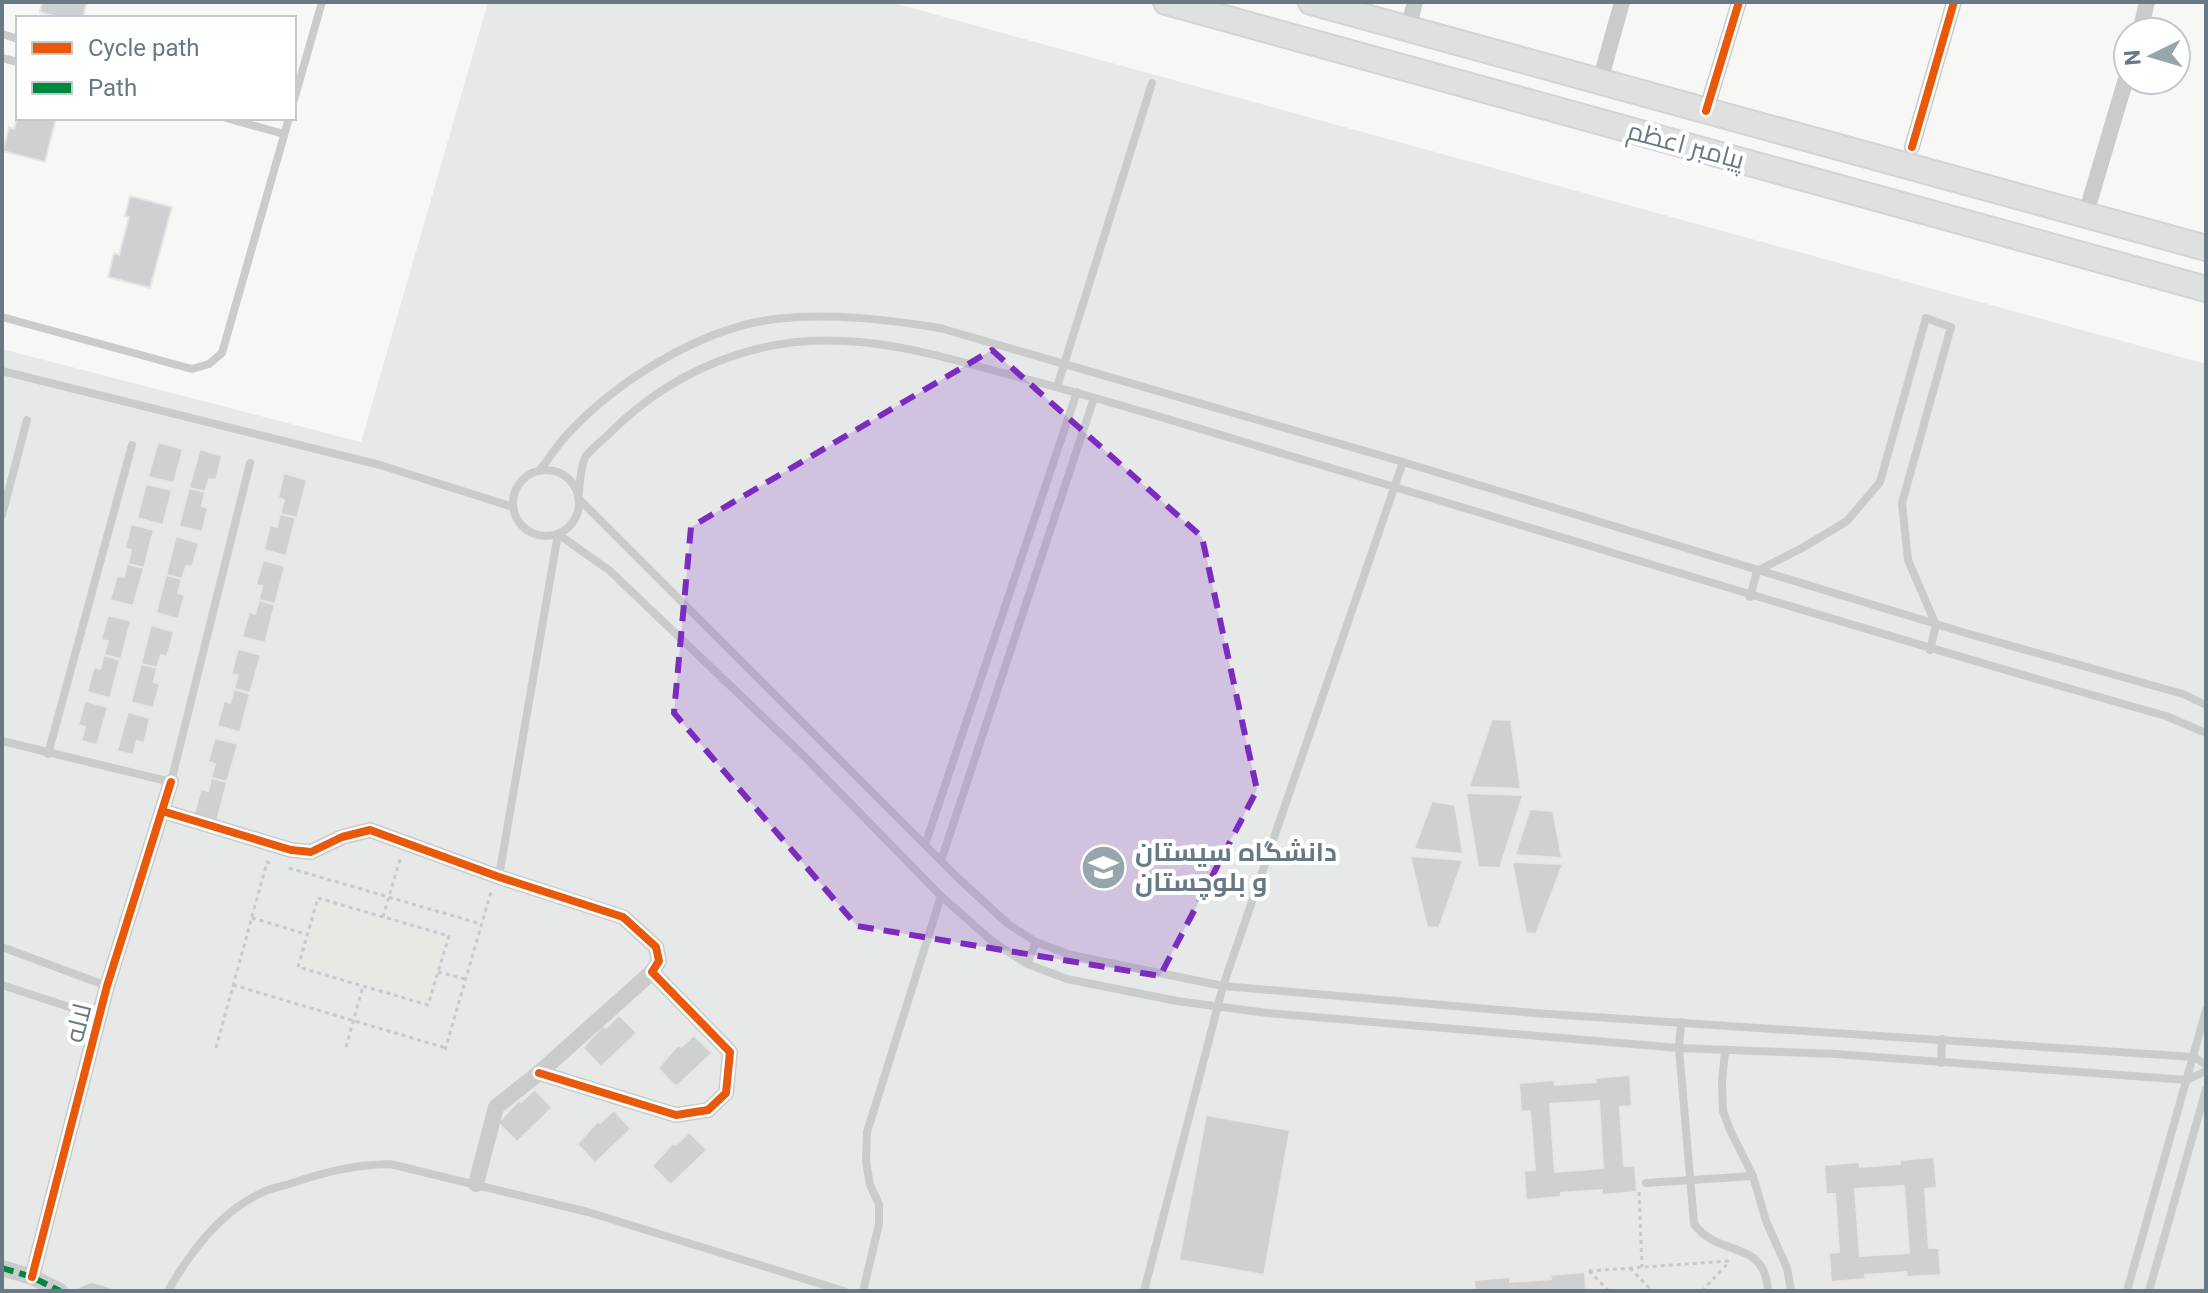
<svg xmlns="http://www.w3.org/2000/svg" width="2208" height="1293" font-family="Roboto,Cairo,sans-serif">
  <rect width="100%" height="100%" fill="#f7f7f6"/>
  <!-- built -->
  <polygon fill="#e7e9e9" points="488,2 890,2 2206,364 2206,1291 2,1291 2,349 361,442"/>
  <!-- green -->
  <polygon fill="#e6e9e4" points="320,903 445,939 427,1002 303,964"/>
  <!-- building -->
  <g fill="#ced0d1" stroke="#e6e6e6" stroke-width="2" fill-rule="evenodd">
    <polygon points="42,2 87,2 83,18 60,18 40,12"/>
    <polygon points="18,113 18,118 56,118 45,162 3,151 9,127 14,129"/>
    <polygon points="130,196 172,207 150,288 108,277 114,253 119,255 129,217 125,216"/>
    <polygon points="158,442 183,449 174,483 148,477"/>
    <polygon points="200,449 222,456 216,480 209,479 205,492 189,488"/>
    <polygon points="284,473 307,480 297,518 280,514 284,500 278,498"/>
    <polygon points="146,484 172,490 163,525 137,518"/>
    <polygon points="189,488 205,492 202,506 208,508 202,532 179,526"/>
    <polygon points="280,514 296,518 286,556 264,550 270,525 277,527"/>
    <polygon points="131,524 154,530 144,568 128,564 131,550 125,548"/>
    <polygon points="176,536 199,543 192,567 186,566 182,579 166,575"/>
    <polygon points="263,560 285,566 275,604 259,600 262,586 256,585"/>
    <polygon points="127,564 144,568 133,606 110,600 117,576 124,577"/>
    <polygon points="166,575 182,579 178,593 185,595 178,619 156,613"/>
    <polygon points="259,600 275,605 265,643 242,637 249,612 255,614"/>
    <polygon points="108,615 131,621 121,659 104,655 108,641 101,640"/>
    <polygon points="151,625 174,632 167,657 161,655 157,668 141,664"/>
    <polygon points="238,649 261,655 250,693 234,689 238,675 231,674"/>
    <polygon points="104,655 120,660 110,698 87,692 94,667 100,669"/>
    <polygon points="141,664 157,668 154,682 160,684 153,708 131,702"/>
    <polygon points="234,689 250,694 240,732 217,726 224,701 230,703"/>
    <polygon points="85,701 108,707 97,745 81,741 85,727 78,725"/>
    <polygon points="128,712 150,718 144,743 137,741 133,755 117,751"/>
    <polygon points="1492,719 1511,720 1521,789 1469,787"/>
    <polygon points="215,738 238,744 227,782 211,778 215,764 208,762"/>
    <polygon points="211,778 227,782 217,821 194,814 201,789 208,791"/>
    <polygon points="1466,793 1523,795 1500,868 1478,867"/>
    <polygon points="1432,801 1455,805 1463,854 1414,849"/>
    <polygon points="1530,809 1553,811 1562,858 1515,855"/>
    <polygon points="1410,856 1463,860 1439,928 1427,927"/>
    <polygon points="1512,862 1563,864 1536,934 1526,933"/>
    <polygon points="619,1015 637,1033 601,1067 583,1048 603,1025 606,1028"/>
    <polygon points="694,1035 712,1053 676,1087 658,1068 678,1045 681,1047"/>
    <path d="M1630 1075 1632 1106 1620 1107 1624 1166H1635L1637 1192 1602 1195V1190L1561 1193V1197L1526 1200 1524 1171 1535 1170 1530 1111 1521 1112 1519 1083 1554 1080 1555 1085 1596 1082 1595 1078ZM1599 1101 1603 1168 1555 1172 1550 1104Z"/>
    <polygon points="535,1089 552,1108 517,1142 498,1123 519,1100 521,1102"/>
    <polygon points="614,1110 631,1129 595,1163 577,1144 598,1121 600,1123"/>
    <polygon points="1206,1115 1290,1130 1264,1275 1179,1260"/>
    <polygon points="689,1132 707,1150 671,1185 652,1166 673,1143 676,1145"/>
    <path d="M1934 1157 1937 1188 1925 1189 1929 1248H1939L1941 1275 1907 1277 1906 1272 1865 1275 1866 1279 1831 1282 1829 1253 1839 1252 1835 1194H1826L1824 1165 1859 1162 1860 1167 1900 1164V1160ZM1904 1186 1909 1253 1860 1256 1855 1189Z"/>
    <polygon points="1585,1272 1586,1291 1475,1291 1474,1280 1510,1277 1510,1282 1551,1279 1550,1275"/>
  </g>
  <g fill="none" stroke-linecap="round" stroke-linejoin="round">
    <defs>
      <g id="secondary">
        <polyline points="1166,2 2206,289"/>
        <polyline points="1311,2 2206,248"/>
      </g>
    </defs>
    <!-- secondary casing -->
    <use href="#secondary" stroke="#d3d4d4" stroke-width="28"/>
    <!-- path -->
    <g stroke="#c8c9ca" stroke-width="3" stroke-dasharray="4 4" stroke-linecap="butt">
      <polyline points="289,868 481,924"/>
      <polygon points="318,898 449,936 428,1005 298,967"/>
      <polyline points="383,917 400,859"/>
      <polyline points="252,918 306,934"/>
      <polyline points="438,972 465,979"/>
      <polyline points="233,985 446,1048"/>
      <polyline points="346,1047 363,986"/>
      <polyline points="216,1048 267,862 270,863"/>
      <polyline points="445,1050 491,892"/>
      <polyline points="1639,1192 1642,1267"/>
      <polyline points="1630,1268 1652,1291"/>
      <polyline points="1589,1271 1729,1261"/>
      <polyline points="1589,1271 1609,1291"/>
      <polyline points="1702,1291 1729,1262"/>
    </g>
    <!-- service -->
    <g stroke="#cacccc" stroke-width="8">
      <polyline points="2,34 18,39"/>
      <polyline points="2,58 18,62"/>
      <polyline points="294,100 322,2"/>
      <polyline points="226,118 284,134"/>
      <polyline points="2,317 192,369 209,364 222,353 289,118"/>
      <polyline points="2,371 380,465 513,507"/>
      <polyline points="1057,387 1152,83"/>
      <circle cx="546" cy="503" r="33"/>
      <path d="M539 471C548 460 556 447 565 437 614 382 701 328 775 319 830 313 885 319 940 328L1403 462 1969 634 2183 694 2206 705"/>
      <polyline points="2,515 27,420"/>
      <polyline points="1750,597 1757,571 1802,548 1847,521 1880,482 1926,318 1951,327 1902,503 1908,560 1936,625 1930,650"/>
      <path d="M2206 733 2166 716C1870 633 1578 541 1284 454 1191 426 1098 397 1003 373 951 359 898 343 843 341 756 336 672 371 611 432 603 440 592 448 586 456 580 466 580 486 578 498L958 878 1008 924 1036 942 1071 955 1223 986 1534 1013 2194 1057 2206 1065"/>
      <polyline points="2,741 171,782 250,463"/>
      <polyline points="48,754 132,445"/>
      <polyline points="925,845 1077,392"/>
      <polyline points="941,861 1094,398"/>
      <polyline points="499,876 558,534 610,571 804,756 941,896 992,941 1027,964 1067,979 1177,1001 1267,1013 1679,1048 1835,1054 2187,1080 2206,1071"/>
      <polyline points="2,947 107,986"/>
      <polyline points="1027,964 1036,942"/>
      <polyline points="2,985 100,1017"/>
      <path d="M1681 1022 1679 1048 1694 1224C1720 1259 1765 1238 1768 1291"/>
      <polyline points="1725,1051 1722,1082 1723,1111 1730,1130 1753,1176 1766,1221 1787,1268 1791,1291"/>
      <polyline points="1941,1063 1942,1039"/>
      <polyline points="1646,1183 1753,1176"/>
      <polyline points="82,1291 92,1287 106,1291"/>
      <path d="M168 1291C189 1254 220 1213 259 1194 268 1189 279 1187 289 1184 325 1172 352 1165 390 1164L588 1212 844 1291"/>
      <polyline points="863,1291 879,1224 879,1204 870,1185 866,1161 867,1132 941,896"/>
      <polyline points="1144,1291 1223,986 1403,462"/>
      <polyline points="2127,1291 2206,1010"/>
      <polyline points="2149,1291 2206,1089"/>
    </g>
    <!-- minor -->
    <g stroke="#cacccc" stroke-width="16">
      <polyline points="1408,29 1415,2"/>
      <polyline points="2140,32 2147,2"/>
      <polyline points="1600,81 1622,2"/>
      <polyline points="1706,111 1739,2"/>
      <polyline points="1912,147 1954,2"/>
      <polyline points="2090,200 2128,72"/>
      <polyline points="162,811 291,850 311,852 342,837 370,830 499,877 623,917 656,947 659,961 652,972 730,1052 726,1093 708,1110 676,1115 539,1073"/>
      <polyline points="476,1184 496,1107 539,1073 652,972"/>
      <polyline points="2,1268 32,1277 60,1291"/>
      <polyline points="32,1277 107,986 171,782"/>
    </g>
    <!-- secondary -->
    <use href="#secondary" stroke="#dfe0e0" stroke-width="24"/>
    <!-- quiet -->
    <polyline stroke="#00873e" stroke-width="6" stroke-dasharray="12 6" stroke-linecap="butt" points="2,1268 32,1277 60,1291"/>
    <defs>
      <g id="cycleway">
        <polyline points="1706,111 1739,2"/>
        <polyline points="1912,147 1954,2"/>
        <polyline points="162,811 291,850 311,852 342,837 370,830 499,877 623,917 656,947 659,961 652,972 730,1052 726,1093 708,1110 676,1115 539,1073"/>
        <polyline points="32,1277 107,986 171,782"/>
      </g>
    </defs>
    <!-- cycleway casing -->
    <use href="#cycleway" stroke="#fff" stroke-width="13"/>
    <!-- cycleway -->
    <use href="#cycleway" stroke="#e8590c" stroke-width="8"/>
  </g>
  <!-- marked area -->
  <path fill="#7b2cbf" fill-opacity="0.2" stroke="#7b2cbf" stroke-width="6" stroke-dasharray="16 10" stroke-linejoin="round" d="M992 350 1202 537 1257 790 1160 976 857 926 674 713 691 527Z"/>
  <!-- icons -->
  <defs>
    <symbol id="university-disc" viewBox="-11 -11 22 22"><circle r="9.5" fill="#99a5ad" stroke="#fff"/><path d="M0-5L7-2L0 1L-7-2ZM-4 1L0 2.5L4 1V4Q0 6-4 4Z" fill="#fff"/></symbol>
  </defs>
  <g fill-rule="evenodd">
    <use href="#university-disc" x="1078" y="842" width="51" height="51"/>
  </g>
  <g text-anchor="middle" stroke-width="8" stroke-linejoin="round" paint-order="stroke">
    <!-- street labels -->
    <g font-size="26" fill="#677986" stroke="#fff">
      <text transform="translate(1686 145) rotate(15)" y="9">پیامبر اعظم</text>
      <text transform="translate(78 1023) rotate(-76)" y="9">لاله</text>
    </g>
    <!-- poi labels -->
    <g font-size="26" font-weight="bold" fill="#677986" stroke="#fff" text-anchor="start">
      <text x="1135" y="861">دانشگاه سیستان<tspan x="1135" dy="30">و بلوچستان</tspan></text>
    </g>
  </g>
  <!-- border -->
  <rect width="2208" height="1293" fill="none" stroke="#677986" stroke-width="8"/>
  <!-- legend -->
  <rect x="16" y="16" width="280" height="104" fill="#ffffff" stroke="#c2c9cf" stroke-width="2"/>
  <rect x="32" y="42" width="40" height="12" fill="#e8590c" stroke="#c2c9cf" stroke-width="2"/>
  <text x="88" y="56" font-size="24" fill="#677986">Cycle path</text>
  <rect x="32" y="82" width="40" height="12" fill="#00873e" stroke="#c2c9cf" stroke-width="2"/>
  <text x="88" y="96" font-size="24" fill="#677986">Path</text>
  <!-- north arrow -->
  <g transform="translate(2152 56) rotate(265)"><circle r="38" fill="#ffffff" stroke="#c2c9cf" stroke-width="2"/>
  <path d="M0-6L14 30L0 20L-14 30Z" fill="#99a5ad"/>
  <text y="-12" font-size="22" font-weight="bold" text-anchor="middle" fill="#677986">N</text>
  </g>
</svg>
